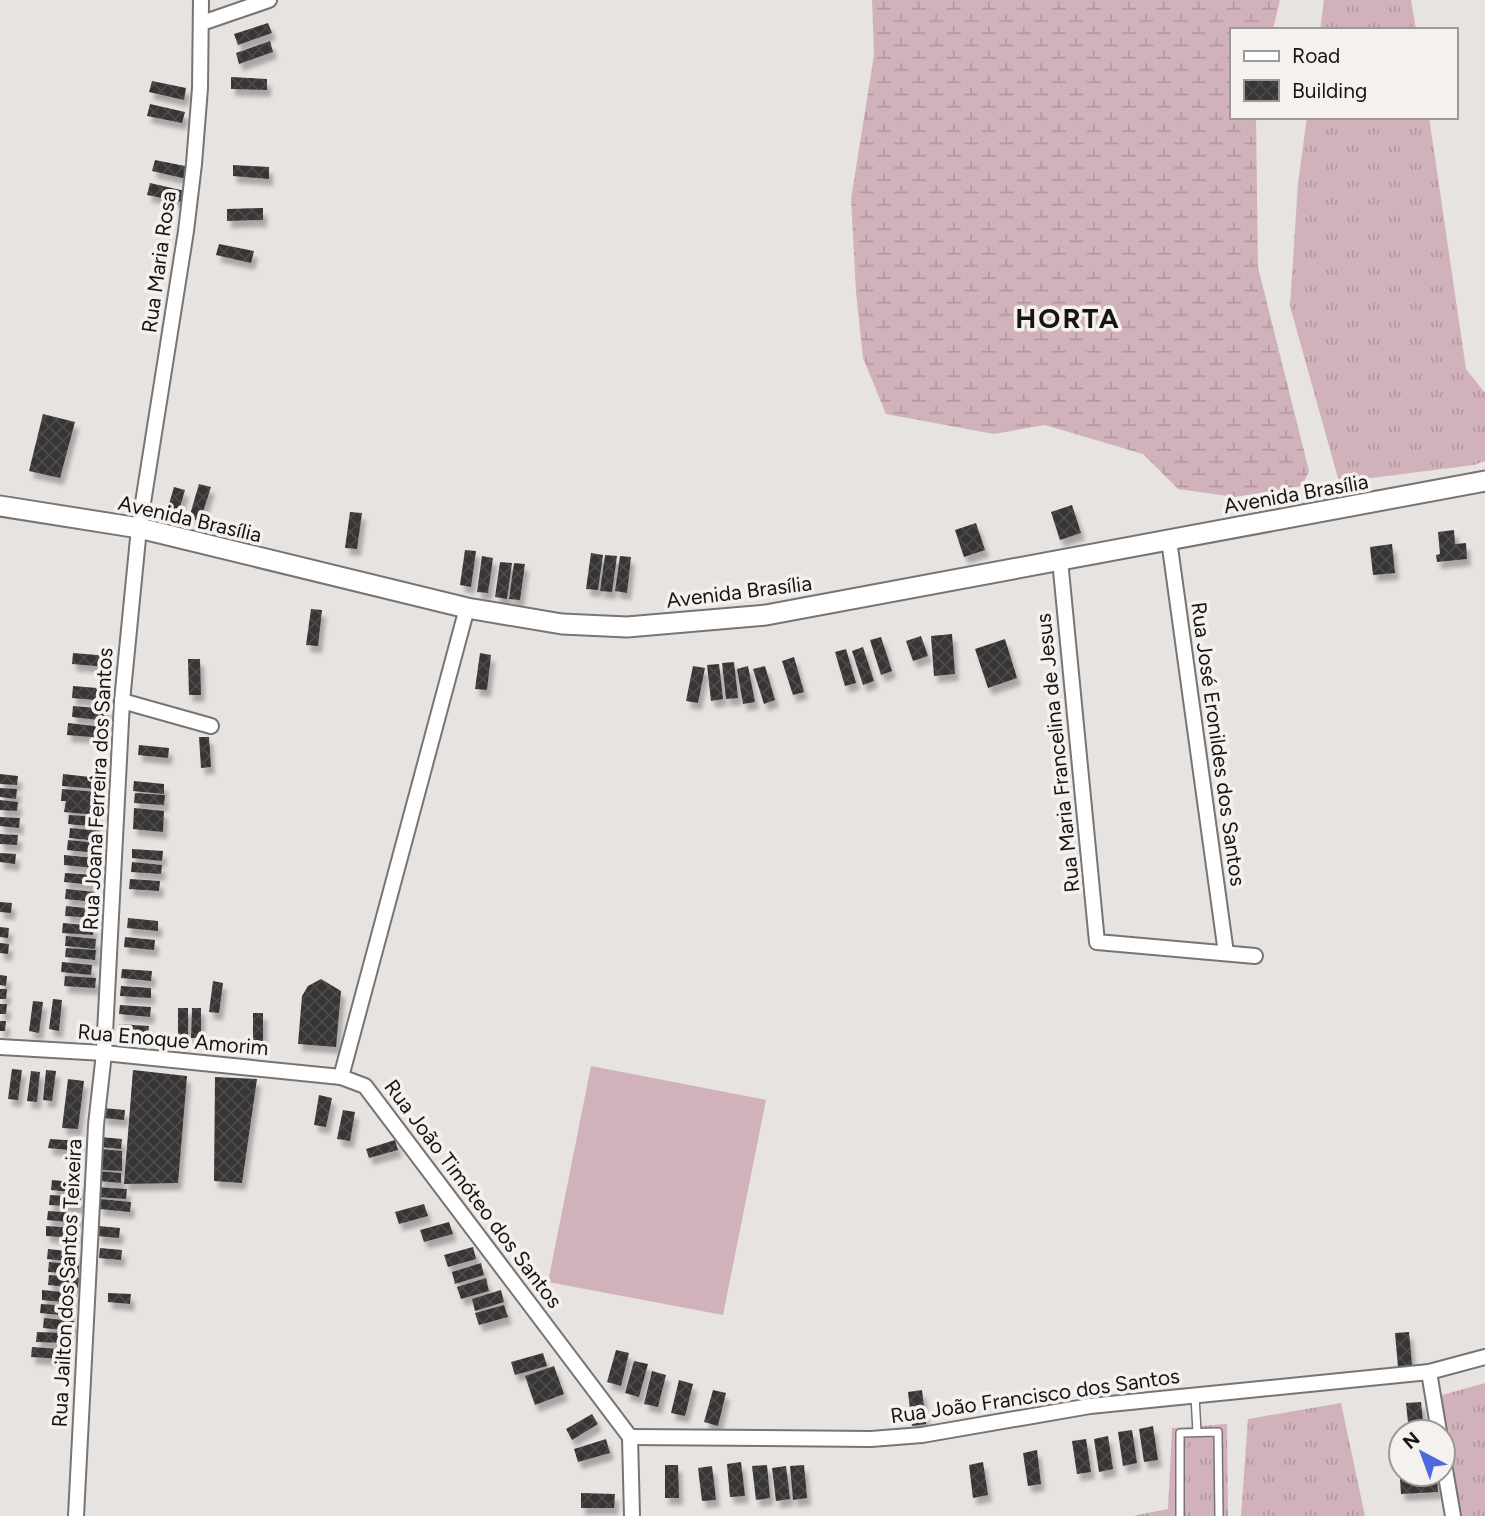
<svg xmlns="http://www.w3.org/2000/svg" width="1485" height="1516" font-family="Figtree,sans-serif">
  <defs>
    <pattern id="grass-tufts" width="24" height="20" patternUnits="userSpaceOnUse" patternTransform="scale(1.75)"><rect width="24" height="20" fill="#d1b2bb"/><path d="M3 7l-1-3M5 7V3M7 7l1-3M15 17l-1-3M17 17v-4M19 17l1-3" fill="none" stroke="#b398a0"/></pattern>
    <pattern id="wetland-marsh" width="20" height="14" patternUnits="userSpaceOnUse" patternTransform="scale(1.75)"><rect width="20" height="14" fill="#d1b2bb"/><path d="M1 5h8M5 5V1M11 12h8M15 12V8" fill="none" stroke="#b398a0"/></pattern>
    <pattern id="building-cross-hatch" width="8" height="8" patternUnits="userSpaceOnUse" patternTransform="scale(1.75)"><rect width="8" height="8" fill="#383535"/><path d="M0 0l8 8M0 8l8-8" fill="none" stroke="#4b4949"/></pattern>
    <filter id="shadow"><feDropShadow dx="4" dy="7" stdDeviation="2" flood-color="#0004"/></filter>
  </defs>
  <rect width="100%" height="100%" fill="#e7e3e1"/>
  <!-- grass -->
  <g fill="url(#grass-tufts)">
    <polygon points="1324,0 1411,0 1416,30 1320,30"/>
    <polygon points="1307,117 1429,117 1466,369 1485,393 1485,461 1474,465 1339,482 1290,306 1298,183"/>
    <polygon points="1485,1383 1485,1516 1456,1516 1443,1432 1435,1397"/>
    <polygon points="1341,1403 1365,1516 1241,1516 1248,1419"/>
    <polygon points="1227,1424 1228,1516 1133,1516 1168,1509 1172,1428"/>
  </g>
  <!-- wetland -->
  <polygon fill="url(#wetland-marsh)" points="872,0 1280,0 1273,30 1231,30 1231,117 1256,117 1258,267 1309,471 1302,486 1235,497 1178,489 1143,454 1045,425 994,434 886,414 863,358 856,292 851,199 874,55"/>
  <!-- pitch -->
  <polygon fill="#d1b2bb" points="591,1066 766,1100 723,1315 548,1282"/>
  <!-- building -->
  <g fill="url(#building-cross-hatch)" filter="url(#shadow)">
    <polygon points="268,23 272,33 238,45 234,34"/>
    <polygon points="270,41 273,52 239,64 236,53"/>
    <polygon points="231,77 267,79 267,90 231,89"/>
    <polygon points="152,81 186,88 184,100 149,92"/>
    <polygon points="150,104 185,112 182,123 147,116"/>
    <polygon points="155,160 190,167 187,179 152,171"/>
    <polygon points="233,165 269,167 269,179 233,176"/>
    <polygon points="150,183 185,191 182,202 147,195"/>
    <polygon points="263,208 263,220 227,221 227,209"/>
    <polygon points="219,244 254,251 251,263 216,255"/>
    <polygon points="43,414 75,422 60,478 29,471"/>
    <polygon points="199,484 211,487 200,521 189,518"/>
    <polygon points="174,487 185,490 175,524 164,521"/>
    <polygon points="1072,505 1081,533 1060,540 1051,512"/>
    <polygon points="350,512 362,513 357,549 345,548"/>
    <polygon points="976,523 985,550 964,557 955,530"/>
    <polygon points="1454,530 1455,544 1466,543 1467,559 1437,562 1436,555 1440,554 1438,532"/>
    <polygon points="1392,544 1395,573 1373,575 1370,547"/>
    <polygon points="465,550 476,551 471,587 460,585"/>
    <polygon points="591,553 603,555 598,590 586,589"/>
    <polygon points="605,555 617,556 612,592 600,591"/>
    <polygon points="482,556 493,558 488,593 477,592"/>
    <polygon points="620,556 631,557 627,593 615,591"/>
    <polygon points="500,562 512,563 507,599 495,597"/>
    <polygon points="514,563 525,564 520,600 509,599"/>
    <polygon points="311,609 322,610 318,646 306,645"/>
    <polygon points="952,634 955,674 934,676 931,636"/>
    <polygon points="921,636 928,656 913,661 906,641"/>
    <polygon points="881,637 892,671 881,675 870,640"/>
    <polygon points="1005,639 1017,678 988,688 975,649"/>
    <polygon points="863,647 874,681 863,685 852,651"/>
    <polygon points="846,649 856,683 845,686 835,652"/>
    <polygon points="73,653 109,656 108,667 72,664"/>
    <polygon points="480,653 491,655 487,690 475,689"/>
    <polygon points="794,657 804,692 793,695 782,661"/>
    <polygon points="188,659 200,659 201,695 189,695"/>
    <polygon points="734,662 738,698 726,699 722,663"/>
    <polygon points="719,664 723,699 711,701 707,665"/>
    <polygon points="693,666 705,668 698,703 686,701"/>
    <polygon points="748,666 755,702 743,704 737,669"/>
    <polygon points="765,666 775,700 764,704 753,669"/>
    <polygon points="73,686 109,689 108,701 72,698"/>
    <polygon points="73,706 109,709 107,721 72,717"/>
    <polygon points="68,723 104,727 103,738 67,735"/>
    <polygon points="199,737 209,737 211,767 201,768"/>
    <polygon points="139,745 169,748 168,758 138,755"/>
    <polygon points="0,774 18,776 17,785 0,784"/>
    <polygon points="63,774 99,778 98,789 62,786"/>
    <polygon points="134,781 164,784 164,794 133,791"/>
    <polygon points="0,788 17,789 16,799 0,797"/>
    <polygon points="62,789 97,792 97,815 64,812 66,801 61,801"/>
    <polygon points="135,793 165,795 164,805 134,803"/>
    <polygon points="0,800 18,802 17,811 0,810"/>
    <polygon points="134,808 164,811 163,832 133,829"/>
    <polygon points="69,815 99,817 98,827 68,824"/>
    <polygon points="0,817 20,818 19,828 0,826"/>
    <polygon points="70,828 100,831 99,841 69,838"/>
    <polygon points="0,834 18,835 17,845 0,844"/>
    <polygon points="68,840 98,843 97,853 67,850"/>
    <polygon points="132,849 163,851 162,861 132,858"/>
    <polygon points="0,853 16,854 15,864 0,862"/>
    <polygon points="64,855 95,858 94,868 64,865"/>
    <polygon points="132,862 162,865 161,874 131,872"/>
    <polygon points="65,873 95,875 94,885 64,882"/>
    <polygon points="130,879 160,881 159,891 129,889"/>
    <polygon points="66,889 96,892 95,902 65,899"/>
    <polygon points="0,902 12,903 11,913 0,912"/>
    <polygon points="66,906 96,909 95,918 65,916"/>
    <polygon points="128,918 158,921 158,931 127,928"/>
    <polygon points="63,923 94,926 93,935 62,933"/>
    <polygon points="0,927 9,928 8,938 0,937"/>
    <polygon points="66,936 96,939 95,949 65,946"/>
    <polygon points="125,937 155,940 154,950 124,947"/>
    <polygon points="0,943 9,944 8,954 0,953"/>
    <polygon points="66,948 96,950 95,960 65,957"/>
    <polygon points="62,962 92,965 91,975 61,972"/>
    <polygon points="122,969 152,971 151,981 121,978"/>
    <polygon points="0,975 7,976 6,986 0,985"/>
    <polygon points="65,976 96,978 95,988 64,986"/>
    <polygon points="321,979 341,991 336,1047 298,1044 302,996 308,986"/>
    <polygon points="213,981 223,983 219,1013 209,1012"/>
    <polygon points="121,986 151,988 151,998 120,996"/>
    <polygon points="0,989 7,989 6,999 0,999"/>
    <polygon points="53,999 62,1000 59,1031 49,1029"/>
    <polygon points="33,1001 43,1002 39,1033 29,1031"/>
    <polygon points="0,1004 7,1004 6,1014 0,1014"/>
    <polygon points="120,1005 151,1007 150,1017 119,1014"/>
    <rect x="178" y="1008" width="10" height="31"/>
    <polygon points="192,1008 201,1008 201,1038 191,1038"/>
    <rect x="253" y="1013" width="10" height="30"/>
    <polygon points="0,1021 6,1021 5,1031 0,1031"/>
    <polygon points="119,1024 149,1026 148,1036 118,1033"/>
    <polygon points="12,1069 22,1070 18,1100 8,1099"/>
    <polygon points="46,1070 56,1071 52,1101 43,1100"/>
    <polygon points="133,1070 187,1076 178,1183 124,1184"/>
    <polygon points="31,1071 40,1072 37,1102 27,1101"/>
    <polygon points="215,1077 257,1079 242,1183 214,1181"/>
    <polygon points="68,1079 84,1081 78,1129 62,1128"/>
    <polygon points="319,1095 332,1098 326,1127 314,1125"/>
    <polygon points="103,1108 125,1110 124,1120 103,1118"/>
    <polygon points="343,1110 355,1112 350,1141 337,1139"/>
    <polygon points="100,1137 122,1139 121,1149 100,1147"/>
    <polygon points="50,1139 80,1141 79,1151 48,1148"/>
    <polygon points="395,1140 398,1150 369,1158 366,1149"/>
    <polygon points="100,1149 122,1151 122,1171 100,1170"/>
    <polygon points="99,1171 121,1173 121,1183 99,1181"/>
    <polygon points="52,1180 82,1183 81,1193 51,1190"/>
    <polygon points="97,1187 127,1189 126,1199 96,1197"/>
    <polygon points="50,1195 81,1197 80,1207 49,1205"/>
    <polygon points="100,1199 131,1202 130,1212 99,1209"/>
    <polygon points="424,1204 428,1216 399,1224 395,1212"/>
    <polygon points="48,1211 78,1213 77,1223 47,1220"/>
    <polygon points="449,1222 453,1234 424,1242 420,1230"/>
    <polygon points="46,1226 77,1228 76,1238 46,1236"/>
    <polygon points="98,1226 120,1228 119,1238 97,1236"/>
    <polygon points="473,1247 476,1259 448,1267 444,1255"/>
    <polygon points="100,1248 122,1250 121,1260 99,1258"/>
    <polygon points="48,1249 78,1252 77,1262 47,1259"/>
    <polygon points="49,1262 79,1265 79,1274 48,1272"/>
    <polygon points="481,1263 484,1275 455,1284 452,1272"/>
    <polygon points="49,1275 79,1278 78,1288 48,1285"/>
    <polygon points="486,1278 489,1291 461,1299 457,1287"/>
    <polygon points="42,1290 73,1293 72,1303 42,1300"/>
    <polygon points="501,1290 504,1302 475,1311 472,1299"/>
    <polygon points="108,1293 131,1294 130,1304 108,1302"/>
    <polygon points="41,1304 71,1306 70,1316 40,1313"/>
    <polygon points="504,1305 508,1317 479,1325 475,1313"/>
    <polygon points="44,1318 74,1321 73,1331 43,1328"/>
    <polygon points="37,1332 67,1333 67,1343 36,1342"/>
    <polygon points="1409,1332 1412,1365 1398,1367 1395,1333"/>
    <polygon points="32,1347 62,1349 62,1359 31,1357"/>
    <polygon points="616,1350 629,1353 621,1386 607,1382"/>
    <polygon points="543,1353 547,1366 515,1375 511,1362"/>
    <polygon points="634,1361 648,1364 639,1397 625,1393"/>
    <polygon points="554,1366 564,1394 535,1405 525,1376"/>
    <polygon points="652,1371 666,1375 658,1407 644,1404"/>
    <polygon points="679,1380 693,1384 685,1416 671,1413"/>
    <polygon points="713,1390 726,1393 718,1426 704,1422"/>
    <polygon points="922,1390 926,1424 912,1426 908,1392"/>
    <polygon points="1421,1402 1424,1432 1409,1432 1406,1403"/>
    <polygon points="592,1414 598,1424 572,1440 566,1429"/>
    <polygon points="1153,1426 1158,1460 1144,1462 1139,1429"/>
    <polygon points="1132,1430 1137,1463 1123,1466 1118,1432"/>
    <polygon points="1108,1436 1113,1469 1099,1472 1094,1439"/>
    <polygon points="606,1439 610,1453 578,1462 574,1449"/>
    <polygon points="1086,1439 1091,1472 1077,1474 1072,1441"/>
    <polygon points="1037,1450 1041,1484 1028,1486 1023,1453"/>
    <polygon points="741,1462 745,1496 730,1497 727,1464"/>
    <polygon points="983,1462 988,1495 973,1498 969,1465"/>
    <polygon points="665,1465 678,1465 679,1498 665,1498"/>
    <polygon points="767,1465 770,1498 756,1500 752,1466"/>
    <polygon points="804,1465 807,1498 793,1500 790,1466"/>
    <polygon points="712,1466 716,1500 702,1501 698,1468"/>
    <polygon points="786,1466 790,1499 776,1501 772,1468"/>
    <polygon points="1437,1476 1438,1492 1401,1494 1400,1479"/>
    <polygon points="581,1493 615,1494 614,1508 581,1508"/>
  </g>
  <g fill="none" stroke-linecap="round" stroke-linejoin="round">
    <defs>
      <g id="lane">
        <polyline points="1195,1396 1197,1432"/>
        <polyline points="1180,1516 1180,1433 1218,1432 1219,1516"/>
      </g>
      <g id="street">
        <polyline points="202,23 269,0"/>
        <polyline points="1169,540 1226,953"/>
        <polyline points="1060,560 1097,942 1255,956"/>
        <polyline points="122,701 211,726"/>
        <polyline points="0,1047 104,1053 341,1077 365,1086 630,1437 632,1516"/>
        <polyline points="341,1077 467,608"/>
        <polyline points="1429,1372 1439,1432"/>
        <polyline points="630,1437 871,1439 922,1435 1090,1406 1429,1372 1485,1357"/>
        <polyline points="1443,1458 1453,1516"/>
        <polyline points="76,1516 96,1125 104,1053 122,701 139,528 186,231 194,164 200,88 201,0"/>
      </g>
      <polyline id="secondary" points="0,506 139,528 467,608 562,624 627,627 766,615 1485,481"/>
    </defs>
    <!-- lane casing -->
    <use href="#lane" stroke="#777472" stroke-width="10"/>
    <!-- street casing -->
    <use href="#street" stroke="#777472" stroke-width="18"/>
    <!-- secondary casing -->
    <use href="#secondary" stroke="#777472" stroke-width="23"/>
    <!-- lane -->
    <use href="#lane" stroke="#fff" stroke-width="7"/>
    <!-- street -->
    <use href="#street" stroke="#fff" stroke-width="14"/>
    <!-- secondary -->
    <use href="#secondary" stroke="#fff" stroke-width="19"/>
  </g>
  <g text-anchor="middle" stroke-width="7" stroke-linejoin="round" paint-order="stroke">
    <!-- street labels -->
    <g font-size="21" fill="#161514" stroke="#f4f1ee">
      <text transform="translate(159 262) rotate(-82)" y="7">Rua Maria Rosa</text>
      <text transform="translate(1296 494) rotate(-10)" y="7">Avenida Brasília</text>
      <text transform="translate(190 519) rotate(13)" y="7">Avenida Brasília</text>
      <text transform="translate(739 592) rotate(-7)" y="7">Avenida Brasília</text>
      <text transform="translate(1218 744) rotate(82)" y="7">Rua José Eronildes dos Santos</text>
      <text transform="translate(1058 753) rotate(-96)" y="7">Rua Maria Francelina de Jesus</text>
      <text transform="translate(98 789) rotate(-87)" y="7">Rua Joana Ferreira dos Santos</text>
      <text transform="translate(173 1040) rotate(5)" y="7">Rua Enoque Amorim</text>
      <text transform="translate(473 1194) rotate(53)" y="7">Rua João Timóteo dos Santos</text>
      <text transform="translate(67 1283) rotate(-87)" y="7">Rua Jailton dos Santos Teixeira</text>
      <text transform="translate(1035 1396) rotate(-8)" y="7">Rua João Francisco dos Santos</text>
    </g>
    <!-- district labels -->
    <g font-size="28" font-weight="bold" letter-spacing="2" fill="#161514" stroke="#f4f1ee">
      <text x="1068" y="328">HORTA</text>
    </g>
  </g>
  <!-- legend -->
  <rect x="1230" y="28" width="228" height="91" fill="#f4f1ee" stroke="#9b9997" stroke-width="2"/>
  <rect x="1244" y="51" width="35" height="10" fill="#ffffff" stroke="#9b9997" stroke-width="2"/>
  <text x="1292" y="63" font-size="21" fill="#161514">Road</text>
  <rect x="1244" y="80" width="35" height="21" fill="url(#building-cross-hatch)" stroke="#9b9997" stroke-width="2"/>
  <text x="1292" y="98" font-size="21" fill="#161514">Building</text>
  <!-- north arrow -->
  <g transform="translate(1422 1453) rotate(319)"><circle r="33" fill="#f4f1ee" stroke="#9b9997" stroke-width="2"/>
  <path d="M0-5L12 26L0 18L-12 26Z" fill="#4c6ade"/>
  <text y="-10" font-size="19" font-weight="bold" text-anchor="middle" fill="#161514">N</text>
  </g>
</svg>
